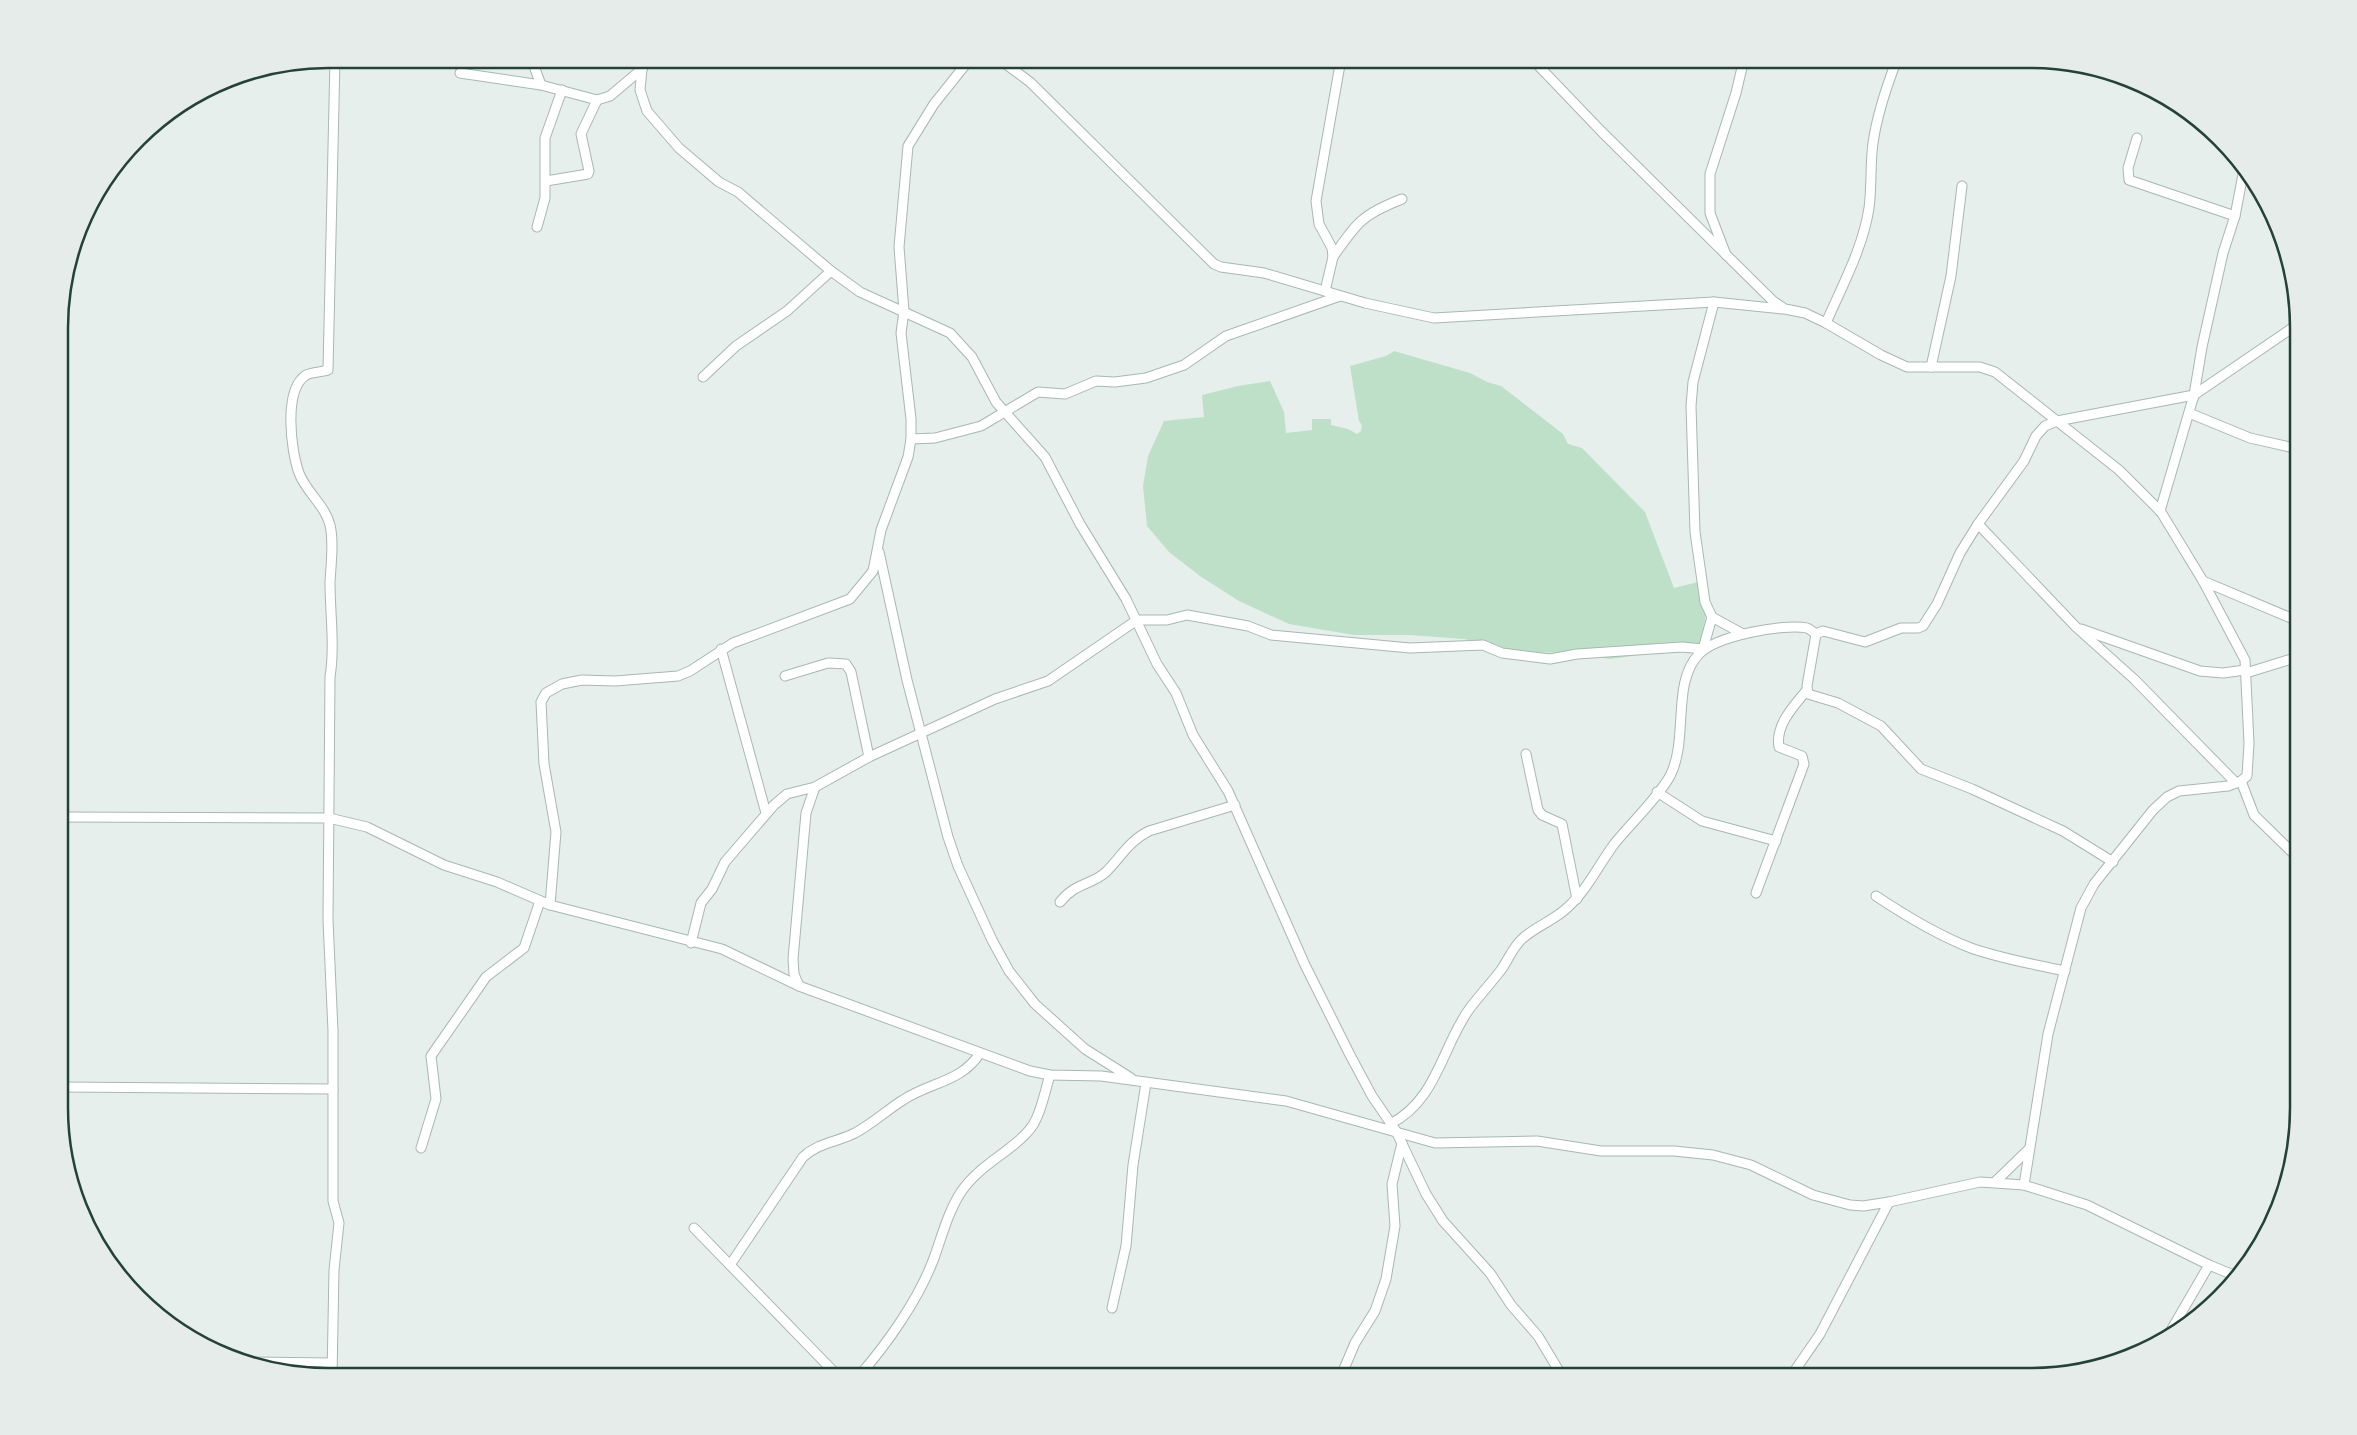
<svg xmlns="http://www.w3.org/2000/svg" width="2357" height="1435" font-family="Ubuntu,sans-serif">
  <rect width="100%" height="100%" fill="#e6efeb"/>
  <!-- green -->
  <polygon fill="#bfe0c8" points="1394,351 1470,373 1487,382 1501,386 1563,434 1568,444 1582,448 1587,453 1645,512 1674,588 1698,582 1706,611 1702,646 1611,659 1568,653 1520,652 1464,639 1409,635 1354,635 1289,624 1239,601 1200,576 1169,552 1147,526 1143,486 1148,456 1164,421 1204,417 1202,395 1238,386 1270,381 1284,412 1286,433 1312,430 1312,419 1331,419 1331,425 1348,429 1357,434 1361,431 1362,425 1359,421 1350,366 1386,356"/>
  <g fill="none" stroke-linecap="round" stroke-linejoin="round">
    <defs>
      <g id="street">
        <polyline points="528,59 534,66 541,85"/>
        <polyline points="999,59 1030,82 1214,264 1221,267 1264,273 1365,303 1434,318 1714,302 1782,309"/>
        <polyline points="1532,59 1601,131 1773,301 1785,309 1805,313 1826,323 1881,355 1907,367 1980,367 1995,372 2119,470 2161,512 2203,581 2245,660 2249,743 2247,776 2241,781 2228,786 2179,791 2167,797 2153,810 2094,884 2081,908 2048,1034 2024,1185"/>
        <polyline points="642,69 640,90 647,111 679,148 719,182 738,192 831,271 860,292 950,333 972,357 996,402 1045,457 1080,524 1126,599 1157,664 1176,693 1193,735 1228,791 1305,965 1349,1053 1372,1096 1396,1131 1426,1194 1443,1221 1490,1273 1511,1305 1538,1336 1562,1376"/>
        <polyline points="460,73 541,85 597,100 610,96 642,69 648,59"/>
        <polyline points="2137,138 2128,168 2129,180 2235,216"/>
        <polyline points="546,181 588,174 589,171 581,134 597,100"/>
        <polyline points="537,227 545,198 545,138 562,90"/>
        <polyline points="1726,255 1710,213 1710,174 1736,93 1744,59"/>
        <path d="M1333 257C1357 222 1363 214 1402 199"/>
        <polyline points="1325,291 1333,257 1332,248 1319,224 1316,201 1341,59"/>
        <polyline points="1714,302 1693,382 1691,406 1695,532 1705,602 1712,617 1743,634"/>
        <path d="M1826 323C1842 286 1863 248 1869 208 1872 186 1870 164 1873 143 1877 115 1886 88 1896 62"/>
        <polyline points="1931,367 1951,276 1962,186"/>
        <polyline points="703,377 736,346 787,311 831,271"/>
        <polyline points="2193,399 2194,395 2298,324"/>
        <polyline points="2189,413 2250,438 2298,449"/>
        <polyline points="911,439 935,438 981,426 1038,392 1065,394 1096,381 1115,382 1146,378 1184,365 1226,336 1340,296"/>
        <polyline points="2160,511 2194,395 2202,347 2223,253 2235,216 2244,169"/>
        <polyline points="1978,524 2076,627 2134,679 2236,783"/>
        <polyline points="879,552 907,680 948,837 958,866 992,940 1009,971 1035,1004 1085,1049 1131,1078"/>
        <polyline points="2203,581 2298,621"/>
        <polyline points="2081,629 2200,671 2223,673 2245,670"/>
        <polyline points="1816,634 1823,631 1865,642 1901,628 1918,628 1923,626 1937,604 1960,553 1978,524 2024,461 2036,436 2045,426 2057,421 2194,395"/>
        <polyline points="1816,634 1807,686 1808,694 1838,703 1881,726 1921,769 1972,789 2063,831 2113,862"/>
        <polyline points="721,649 766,813"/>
        <polyline points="2246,673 2298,657"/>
        <polyline points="785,676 828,663 846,664 851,672 869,757"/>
        <polyline points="1526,754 1538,810 1542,815 1562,824 1577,899"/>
        <polyline points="2241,781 2254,815 2298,858"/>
        <polyline points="1657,792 1702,821 1776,841"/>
        <polyline points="61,817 329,818 367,827 444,865 497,882 550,905 722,949 799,986 1030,1071 1050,1075 1101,1076 1286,1101 1435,1143 1537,1141 1601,1151 1674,1151 1713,1155 1751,1165 1813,1195 1850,1205 1863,1206 1889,1202 1980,1182 2024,1185 2087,1205 2209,1265 2236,1276"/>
        <path d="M1756 893 1804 764 1802 756 1779 747C1775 725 1794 706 1806 691"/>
        <path d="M1876 896C1906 916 1937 935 1971 948 2002 959 2033 964 2065 971"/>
        <path d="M1060 902C1076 882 1092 885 1106 872 1121 857 1129 841 1149 831L1235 805"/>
        <polyline points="550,905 556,832 544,764 541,702 546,693 562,684 582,680 615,681 678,676 690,671 733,643 850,599 873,571 881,530 908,457 911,439 911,419 901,333 904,311 899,247 908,146 934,104 970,59"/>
        <polyline points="691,943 701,903 712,889 725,862 774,805 787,794 815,787 869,757 995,699 1048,681 1137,620 1167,620 1187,615 1248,626 1271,635 1410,648 1483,645 1502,653 1550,659 1577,654 1682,647 1703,649 1712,617"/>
        <polyline points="799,986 794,974 793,959 806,813 815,787"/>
        <polyline points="61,1087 333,1089"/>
        <path d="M1390 1124C1437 1101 1442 1046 1470 1008 1480 995 1491 983 1501 970 1508 960 1513 947 1522 939 1536 926 1555 920 1568 907 1588 889 1599 864 1615 843 1632 822 1657 799 1670 776 1689 739 1671 683 1699 654 1716 636 1784 623 1807 628 1810 629 1813 632 1816 634"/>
        <polyline points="421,1148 436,1099 431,1056 486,977 524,948 540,901"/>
        <polyline points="1995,1182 2029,1149"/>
        <polyline points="694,1228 838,1376"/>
        <path d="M730 1265 803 1157C818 1143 837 1142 855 1133 872 1124 887 1110 903 1100 930 1082 962 1082 980 1053"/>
        <polyline points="1112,1308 1126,1246 1133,1165 1146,1083"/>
        <polyline points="2166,1339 2209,1265"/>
        <polyline points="245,1362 332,1363"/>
        <path d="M332 1376 334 1270 339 1223 333 1201V1031L328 920 330 677C335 646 330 614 330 582 331 564 334 542 330 525 325 505 306 492 299 473 291 451 283 390 306 375 312 372 322 372 328 370L335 59"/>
        <path d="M859 1376C887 1344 919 1299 934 1258 942 1236 948 1212 961 1192 980 1163 1016 1150 1033 1125 1042 1111 1045 1090 1050 1075"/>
        <polyline points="1341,1376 1355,1343 1375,1311 1386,1279 1395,1226 1392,1184 1402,1143"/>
        <polyline points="1791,1376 1820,1334 1889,1202"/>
      </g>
    </defs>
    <!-- street casing -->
    <use href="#street" stroke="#a8b8b2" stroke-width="11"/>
    <!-- street -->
    <use href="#street" stroke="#fff" stroke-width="9"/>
  </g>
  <!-- crop -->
  <path d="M0 0H2357V1435H0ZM328 68H2030A260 260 0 0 1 2290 328V1108A260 260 0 0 1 2030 1368H328A260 260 0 0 1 68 1108V328A260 260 0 0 1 328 68Z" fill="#e6ecea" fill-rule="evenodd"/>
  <path fill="none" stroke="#24423a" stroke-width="2.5" d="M328 68H2030A260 260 0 0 1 2290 328V1108A260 260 0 0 1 2030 1368H328A260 260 0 0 1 68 1108V328A260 260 0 0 1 328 68Z"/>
</svg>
